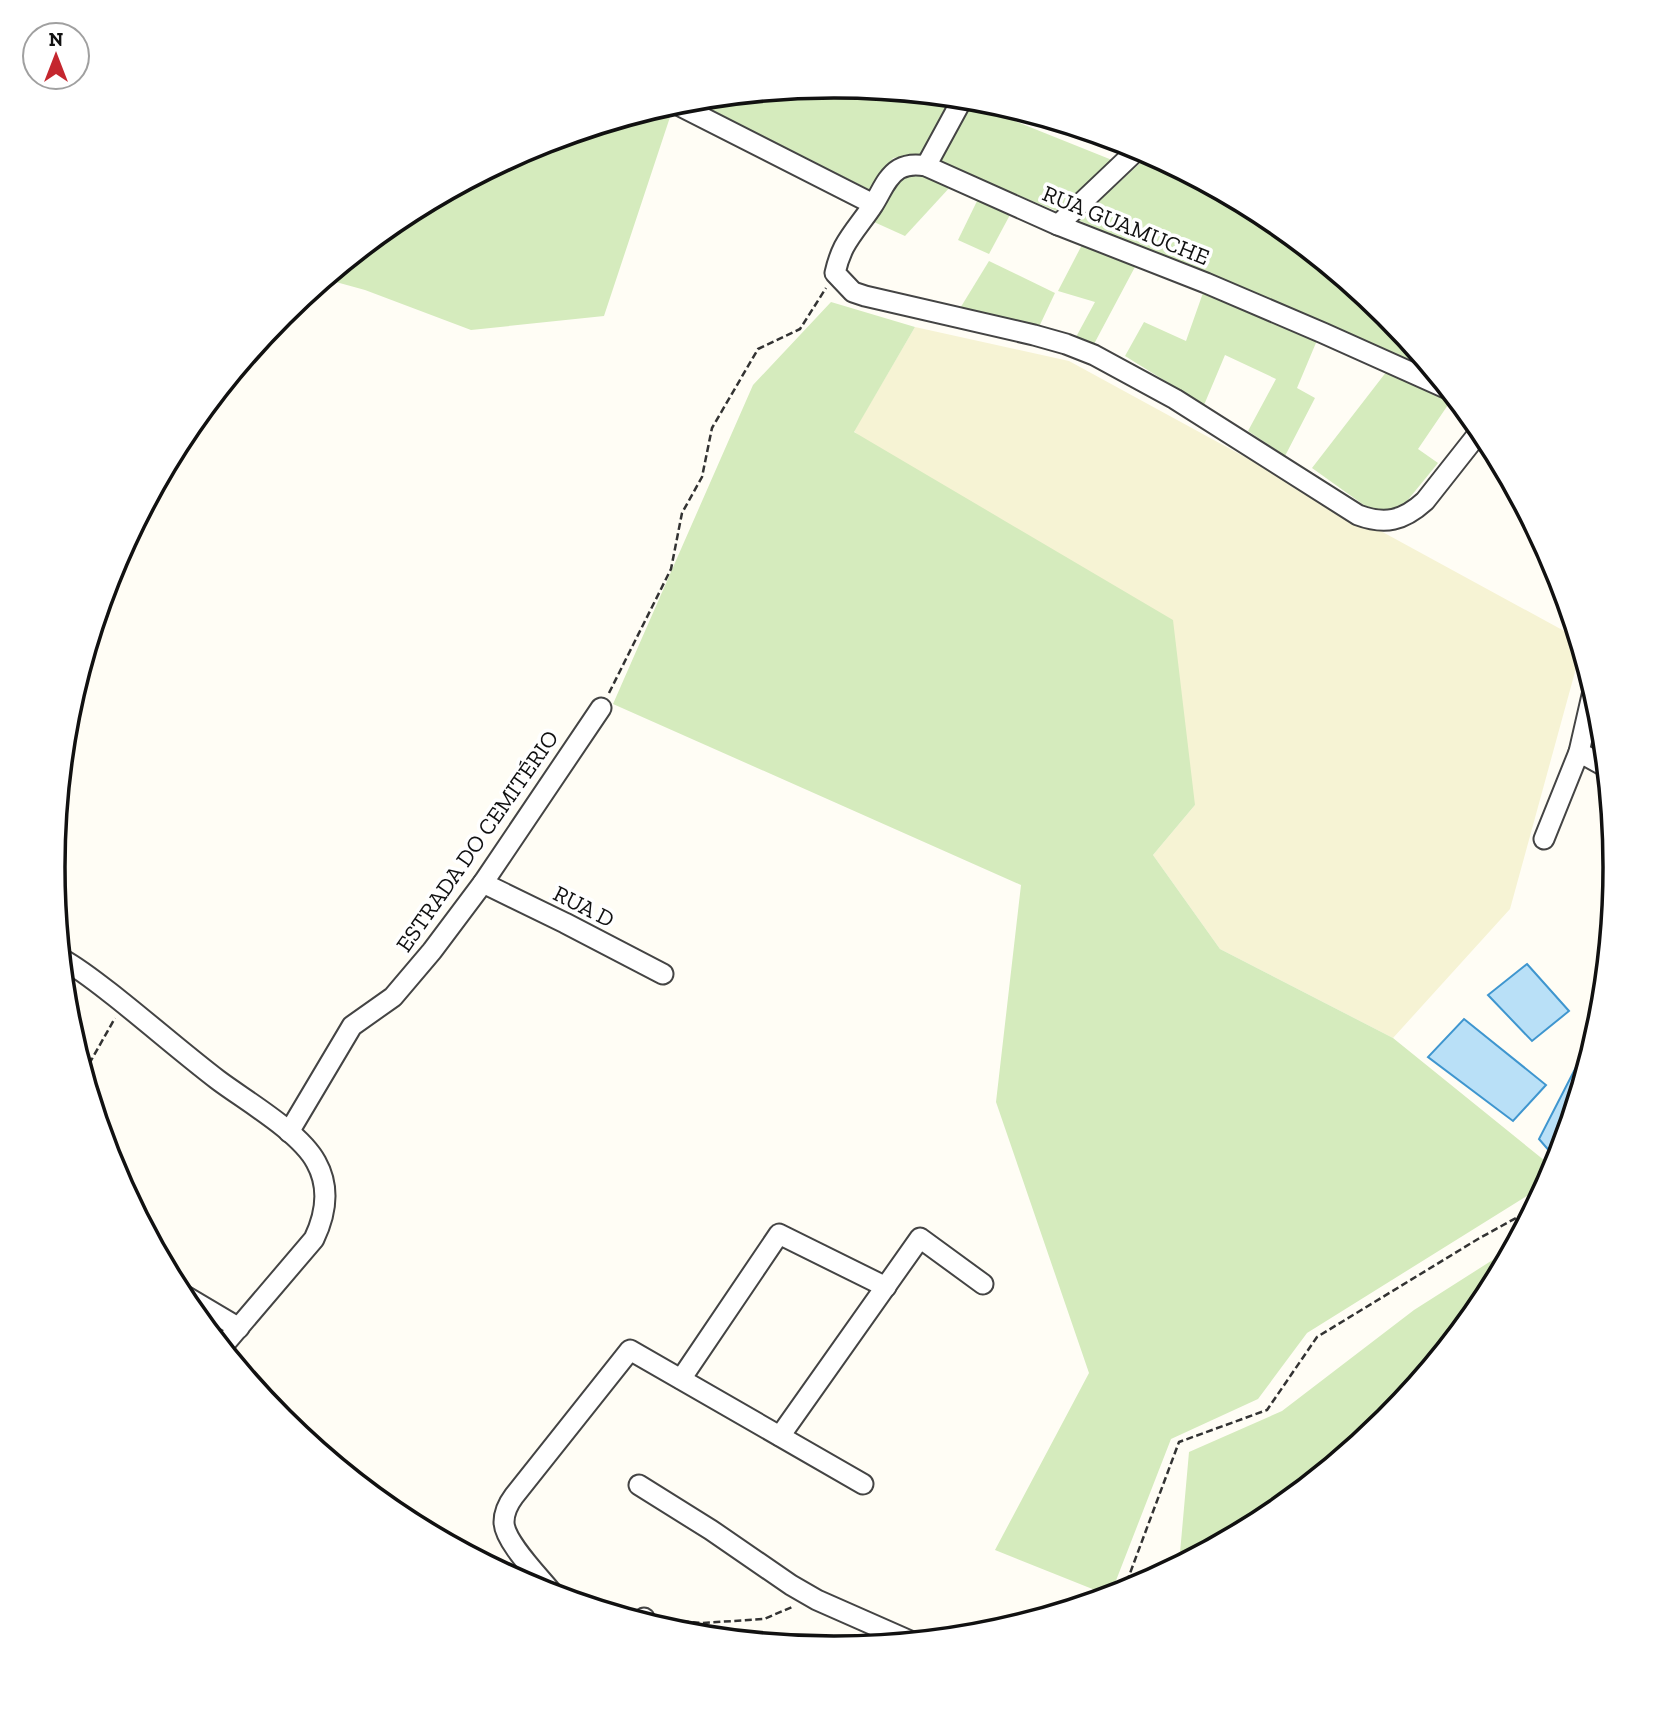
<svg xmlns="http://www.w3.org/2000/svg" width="1668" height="1734" font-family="'Zilla Slab',serif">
  <rect width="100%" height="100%" fill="#fffdf5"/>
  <!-- farmland -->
  <polygon fill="#f6f3d4" points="915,327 1069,361 1577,638 1581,650 1510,909 1393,1038 1220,949 1153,855 1195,805 854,431"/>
  <!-- green -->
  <g fill="#d5ebbd">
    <polygon points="834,86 951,97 921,154 893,158 872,191 692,100"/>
    <polygon points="974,99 987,101 1009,107 1005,117 1112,160 1059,212 936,162"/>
    <polygon points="675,102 604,316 471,330 365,290 325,279 400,217 535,145"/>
    <polygon points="1150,154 1269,217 1387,315 1439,378 1078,220"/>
    <polygon points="914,172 951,186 905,236 874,222 895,179"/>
    <polygon points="979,197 1011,213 989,254 958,240"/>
    <polygon points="1084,241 1136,265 1094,344 1076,337 1095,302 1058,291"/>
    <polygon points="989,261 1055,293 1038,329 959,310"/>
    <polygon points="1204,290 1318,338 1297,388 1315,398 1285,456 1248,431 1276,379 1225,355 1204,405 1125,356 1144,322 1186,341"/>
    <polygon points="831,302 915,327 854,432 1173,620 1195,805 1153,855 1220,949 1393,1038 1555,1169 1546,1184 1307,1333 1258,1399 1171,1439 1110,1596 995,1550 1089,1373 996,1102 1021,885 613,704 753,385"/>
    <polygon points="1387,371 1452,399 1418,449 1438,463 1398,512 1368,508 1312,468"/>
    <polygon points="1513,1247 1484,1302 1386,1420 1268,1517 1179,1564 1189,1452 1282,1411 1414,1310"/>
  </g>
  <!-- water -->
  <g fill="#b9e0f7" stroke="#3f96cf" stroke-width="2">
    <polygon points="1527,964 1569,1011 1532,1041 1488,995"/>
    <polygon points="1464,1019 1546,1085 1513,1121 1428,1057"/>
    <polygon points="1590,1040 1594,1041 1558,1161 1539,1139"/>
  </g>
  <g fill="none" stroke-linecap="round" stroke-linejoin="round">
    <defs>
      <g id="street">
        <polyline points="680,106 873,204"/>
        <polyline points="926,166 963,98"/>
        <polyline points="1058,225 1139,148"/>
        <path d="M1448 389 1323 333 1206 283 1058 225 926 166C916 164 908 164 899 169 886 177 881 193 873 205 864 219 852 232 844 247 840 255 837 264 835 273L853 292 865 296 1034 335 1066 344 1094 355 1175 399 1358 515C1385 525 1403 521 1425 501L1481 430"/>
        <polyline points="1579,752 1593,691"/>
        <polyline points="1544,839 1579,752 1606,767"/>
        <polyline points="483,883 565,923 663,974"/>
        <path d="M62 959C82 970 100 985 118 999 152 1026 184 1054 218 1080 246 1101 300 1132 316 1162 330 1187 326 1214 314 1239L222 1347"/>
        <polyline points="289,1132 352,1026 393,997 432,951 483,883 601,708"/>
        <polyline points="180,1293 239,1328"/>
        <polyline points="681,1379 779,1234 886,1287"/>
        <polyline points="780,1436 920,1238 983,1284"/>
        <polyline points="639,1485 711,1530 791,1585 817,1600 910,1641"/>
        <path d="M554 1595C541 1578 504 1542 504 1522 504 1512 508 1504 514 1496L630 1350 863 1484"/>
        <polyline points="641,1621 644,1618"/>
      </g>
    </defs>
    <!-- street casing -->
    <use href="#street" stroke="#444" stroke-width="23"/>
    <!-- path -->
    <g stroke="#333" stroke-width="2.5" stroke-dasharray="7 3.5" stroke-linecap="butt">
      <polyline points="609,693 671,569 682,513 702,477 712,428 758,349 800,329 826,288"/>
      <polyline points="84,1073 115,1018"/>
      <polyline points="1123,1592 1179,1442 1267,1410 1317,1337 1478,1239 1534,1208"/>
      <polyline points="661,1620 702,1623 764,1619 792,1607"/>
    </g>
    <!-- street -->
    <use href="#street" stroke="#fff" stroke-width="19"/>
  </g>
  <g text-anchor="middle" stroke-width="7" stroke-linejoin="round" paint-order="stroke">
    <!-- street labels -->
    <g font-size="23" fill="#111" stroke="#fff">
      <text transform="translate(1126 225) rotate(22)" y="8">RUA GUAMUCHE</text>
      <text transform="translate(477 841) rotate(-55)" y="8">ESTRADA DO CEMITÉRIO</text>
      <text transform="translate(584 906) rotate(27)" y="8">RUA D</text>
    </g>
  </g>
  <!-- crop -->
  <path d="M0 0H1668V1734H0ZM65 867a769 769 0 1 1 1538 0a769 769 0 1 1-1538 0Z" fill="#fff" fill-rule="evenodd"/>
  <path fill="none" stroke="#111" stroke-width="3.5" d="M65 867a769 769 0 1 1 1538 0a769 769 0 1 1-1538 0Z"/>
  <!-- north arrow -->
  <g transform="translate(56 56)"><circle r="33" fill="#ffffff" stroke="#a0a0a0" stroke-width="2"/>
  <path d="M0-5L12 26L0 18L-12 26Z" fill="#c4262e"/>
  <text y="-10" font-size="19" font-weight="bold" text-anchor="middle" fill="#111111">N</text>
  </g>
</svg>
